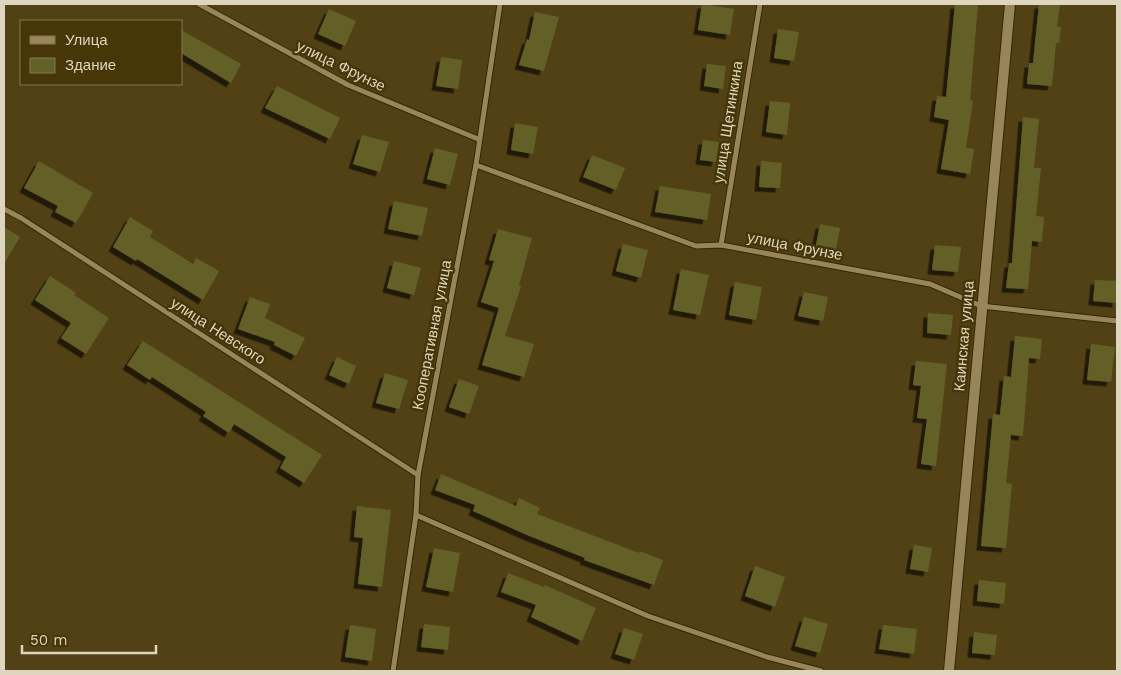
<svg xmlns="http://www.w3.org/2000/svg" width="1121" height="675" font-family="'Work Sans',sans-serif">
  <defs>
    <filter id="shadow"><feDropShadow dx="-4.5" dy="4.5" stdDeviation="0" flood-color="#0009"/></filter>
  </defs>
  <rect width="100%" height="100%" fill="#524115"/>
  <!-- building -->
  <g fill="#626027" filter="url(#shadow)">
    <polygon points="702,4 734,9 730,35 698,30"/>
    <polygon points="955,4 978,4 970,100 973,101 966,148 974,149 970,174 941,169 949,120 934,117 937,96 946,97"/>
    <polygon points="1039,4 1060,4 1057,27 1061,27 1059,43 1056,43 1052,86 1027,84 1029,63 1033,63"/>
    <polygon points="329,9 356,21 345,46 318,34"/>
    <polygon points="535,12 559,17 544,71 519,65 527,39 529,40"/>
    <polygon points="778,29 799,32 794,61 774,58"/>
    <polygon points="181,30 241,64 231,83 181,53"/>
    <polygon points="441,57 462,60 458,89 436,86"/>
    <polygon points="707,64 726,66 723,89 704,86"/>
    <polygon points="277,86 340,118 330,139 265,108"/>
    <polygon points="770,101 790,103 787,135 766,132"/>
    <polygon points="1023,117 1039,119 1034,168 1041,168 1036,216 1044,217 1042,242 1032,241 1028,289 1006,288 1009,263 1012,263"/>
    <polygon points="515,123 538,127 533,154 511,150"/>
    <polygon points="362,135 389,142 380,172 353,164"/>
    <polygon points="703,140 719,142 716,162 700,160"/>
    <polygon points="435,148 458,154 450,185 427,179"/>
    <polygon points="592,155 625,168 616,190 583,177"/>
    <polygon points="39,161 93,193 76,223 55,212 58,206 24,188"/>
    <polygon points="761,161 782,163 780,188 759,187"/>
    <polygon points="660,186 711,194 707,220 655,212"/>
    <polygon points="394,201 428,208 422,236 388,229"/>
    <polygon points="130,217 153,231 150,237 193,264 196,258 219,271 203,300 137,259 136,261 113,247"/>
    <polygon points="820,224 840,228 835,254 815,250"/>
    <polygon points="4,227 20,237 4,264"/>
    <polygon points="498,229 532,238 519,285 521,286 505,336 534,344 524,377 482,365 499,308 481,302 494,261 489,260"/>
    <polygon points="623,244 648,250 641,278 616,271"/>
    <polygon points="935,245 961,247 958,272 932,270"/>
    <polygon points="394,261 421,268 414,295 387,288"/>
    <polygon points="681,269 709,275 700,315 673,310"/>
    <polygon points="50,276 76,293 74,295 109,318 86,354 61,338 71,323 35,300"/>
    <polygon points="1095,280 1117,281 1117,303 1093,301"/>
    <polygon points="735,282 762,287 756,320 729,315"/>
    <polygon points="804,292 828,297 823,321 798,316"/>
    <polygon points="250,297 270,304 265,318 305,338 296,356 274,345 275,342 238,329"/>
    <polygon points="928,313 953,315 951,335 927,333"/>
    <polygon points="1015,336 1042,339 1040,359 1029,358 1023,436 1011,435 1006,483 1012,484 1006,548 981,546 993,414 1000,415 1004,376 1011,377"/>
    <polygon points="143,341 322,455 304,483 280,468 286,457 234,424 229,433 203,416 206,412 152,377 150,380 127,365"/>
    <polygon points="1091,344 1115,347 1111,382 1087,380"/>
    <polygon points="337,357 356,366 349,384 329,375"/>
    <polygon points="916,361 947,364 936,466 921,464 927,419 917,418 921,386 913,385"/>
    <polygon points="385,373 408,380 399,409 376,403"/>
    <polygon points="459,379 479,386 469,414 449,407"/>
    <polygon points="441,474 516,506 519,498 540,508 537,514 639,553 639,551 663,560 654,585 584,560 585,558 527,535 473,511 475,505 435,490"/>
    <polygon points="357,506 391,510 382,587 358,584 363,538 354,537"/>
    <polygon points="914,545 932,548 928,572 910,569"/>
    <polygon points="434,548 460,553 453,592 426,587"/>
    <polygon points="755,566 785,577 775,607 745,596"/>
    <polygon points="508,573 544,587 545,585 596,608 582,641 531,617 536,605 501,592"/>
    <polygon points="979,580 1006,583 1004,604 977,601"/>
    <polygon points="804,617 828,624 820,653 795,646"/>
    <polygon points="424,624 450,627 448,650 421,647"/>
    <polygon points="350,625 376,629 372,661 345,657"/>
    <polygon points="883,625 917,629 914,654 879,649"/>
    <polygon points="624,628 643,634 634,660 615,654"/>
    <polygon points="974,632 997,635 995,655 972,653"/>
  </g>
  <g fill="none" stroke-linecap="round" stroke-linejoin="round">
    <defs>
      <g id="street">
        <polyline points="199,4 348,85 478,139"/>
        <polyline points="476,165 696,246 721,245 930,284 981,306 1117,321"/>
        <polyline points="4,209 21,218 418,475"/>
        <polyline points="721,245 760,4"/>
        <polyline points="416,515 648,616 767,657 821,671"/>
        <polyline points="393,671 416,515 418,475 476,165 500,4"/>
      </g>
      <polyline id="secondary" points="949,671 1010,4"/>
    </defs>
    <!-- street casing -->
    <use href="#street" stroke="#352806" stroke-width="7"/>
    <!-- secondary casing -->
    <use href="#secondary" stroke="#352806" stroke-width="12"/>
    <!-- street -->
    <use href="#street" stroke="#988559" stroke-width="5"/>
    <!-- secondary -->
    <use href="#secondary" stroke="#988559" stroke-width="10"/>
  </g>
  <g text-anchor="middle" stroke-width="5" stroke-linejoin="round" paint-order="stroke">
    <!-- street labels -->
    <g font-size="15" fill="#ded5be" stroke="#473608">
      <text transform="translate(341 66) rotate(26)" y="5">улица Фрунзе</text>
      <text transform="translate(728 122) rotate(-81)" y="5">улица Щетинкина</text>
      <text transform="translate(795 246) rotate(11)" y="5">улица Фрунзе</text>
      <text transform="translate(218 331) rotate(33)" y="5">улица Невского</text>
      <text transform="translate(432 335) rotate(-79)" y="5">Кооперативная улица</text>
      <text transform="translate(964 336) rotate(-85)" y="5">Каинская улица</text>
    </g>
  </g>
  <!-- border -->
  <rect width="1121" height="675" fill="none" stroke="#ded5be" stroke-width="10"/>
  <!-- legend -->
  <rect x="20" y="20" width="162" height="65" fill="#473608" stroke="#837651"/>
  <rect x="30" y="36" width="25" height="8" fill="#988559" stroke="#837651"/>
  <text x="65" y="45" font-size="15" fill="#ded5be">Улица</text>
  <rect x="30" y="58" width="25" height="15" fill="#626027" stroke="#837651"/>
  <text x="65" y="70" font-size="15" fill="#ded5be">Здание</text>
  <!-- scale -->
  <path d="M22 645v8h134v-8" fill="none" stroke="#ded5be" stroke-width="2.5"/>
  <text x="30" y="645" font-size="15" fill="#ded5be" stroke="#473608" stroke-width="4" paint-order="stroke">50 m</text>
</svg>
